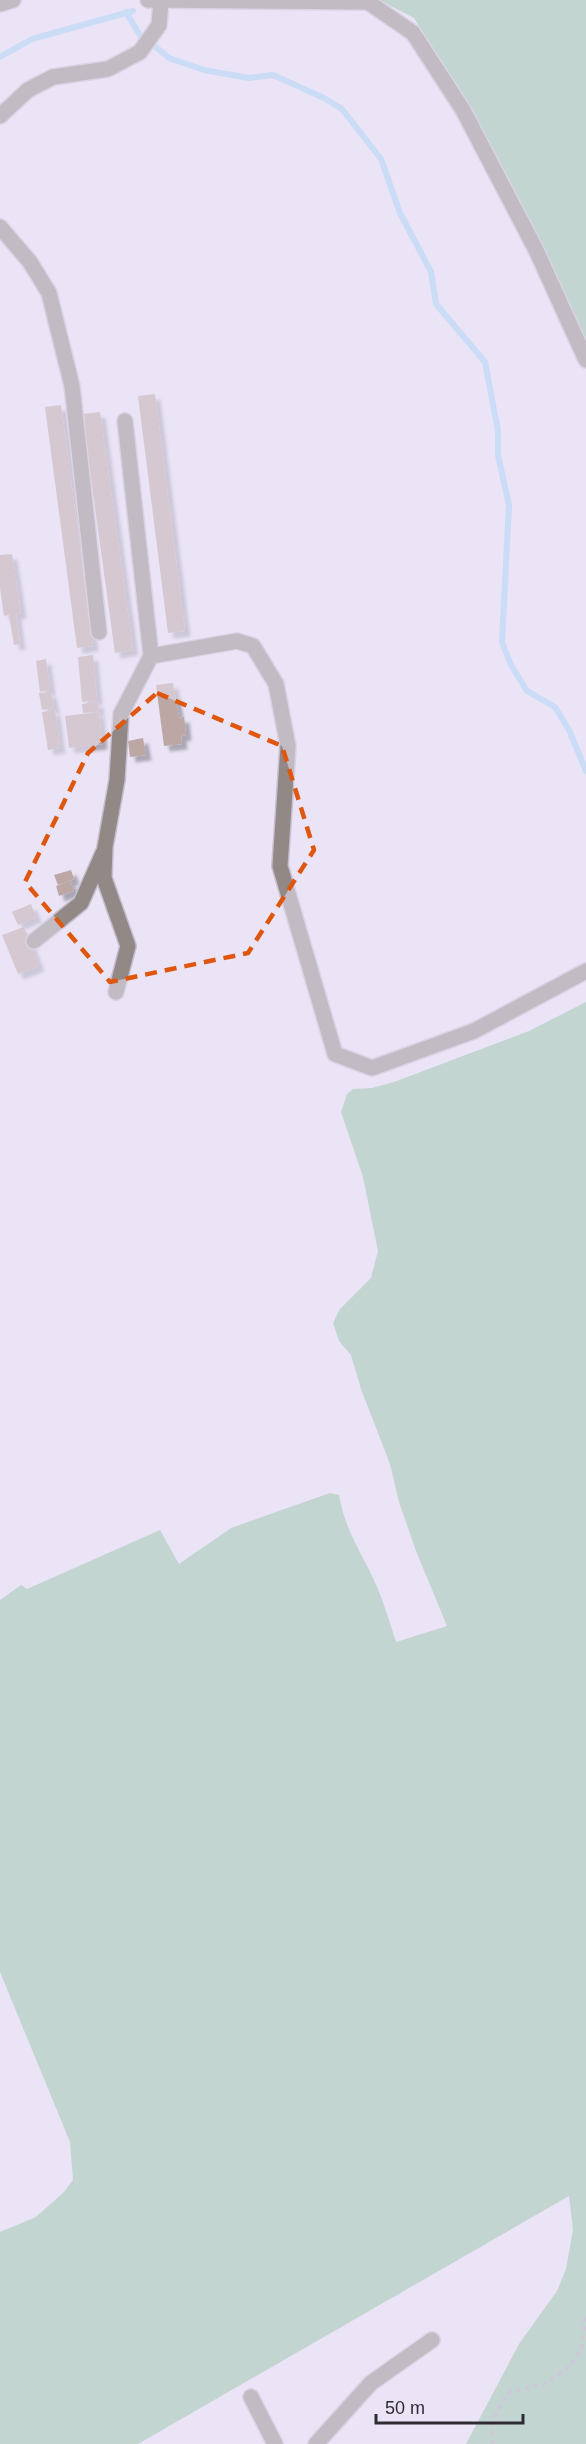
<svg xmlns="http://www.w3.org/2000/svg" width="586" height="2444" font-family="Arial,sans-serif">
  <defs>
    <filter id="shadow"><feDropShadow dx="5.5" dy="5.5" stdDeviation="1.5" flood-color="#0004"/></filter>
  </defs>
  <rect width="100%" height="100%" fill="#eae4f6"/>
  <!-- green -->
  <g fill="#96c3a4">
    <polygon points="379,0 586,0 586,339 471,113 414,18"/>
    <path d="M586 1002V2444H466L519 2344 557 2291 566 2269 573 2230 569 2196 138 2444H0V2232L36 2217 64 2192 73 2180 70 2142 0 1972V1600L21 1585 27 1589 160 1530 179 1564 231 1528 330 1493 339 1495C346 1534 363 1554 378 1589 385 1606 390 1624 396 1642L447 1626 416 1551 399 1502 390 1464 361 1389 351 1355 339 1341 333 1323 340 1309 371 1278 378 1251 363 1177 341 1112 347 1094 353 1089 372 1088 394 1082 529 1031Z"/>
  </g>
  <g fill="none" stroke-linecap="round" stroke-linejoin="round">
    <!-- stream -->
    <g stroke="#a6d4f7" stroke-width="6">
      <polyline points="126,12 141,37"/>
      <polyline points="157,48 169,58 204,70 249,78 273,75 324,98 342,109 381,159 400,213 431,272 436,304 485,362 498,431 498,455 509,505 502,642 511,665 527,691 555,707 569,730 586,771"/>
      <polyline points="0,57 32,39 133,11"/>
    </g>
  </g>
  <!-- building -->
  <g fill="#bca7a4" filter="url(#shadow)">
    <polygon points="155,394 185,631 168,633 138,396"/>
    <polygon points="61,405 93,646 77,648 45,407"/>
    <polygon points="100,412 133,650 115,653 82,414"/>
    <polygon points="12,554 21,613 16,614 20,644 14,645 9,615 4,616 0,588 0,555"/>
    <polygon points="93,655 97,700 82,702 78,657"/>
    <polygon points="46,659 50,690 40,692 36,661"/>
    <polygon points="173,683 179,718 184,717 186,735 181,736 182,744 164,746 156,685"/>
    <polygon points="51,692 54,708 42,710 39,693"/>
    <polygon points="98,702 99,711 83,713 82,704"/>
    <polygon points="55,710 60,748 48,750 42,712"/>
    <polygon points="99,712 102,744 69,748 65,716"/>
    <polygon points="143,738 146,755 130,757 128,741"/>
    <polygon points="71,870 74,879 58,885 54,875"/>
    <polygon points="70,881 74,891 59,896 56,886"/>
    <polygon points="31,904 36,917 18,925 12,912"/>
    <polygon points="24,927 39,966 18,974 2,935"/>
  </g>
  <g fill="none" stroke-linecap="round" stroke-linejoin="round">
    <defs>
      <g id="minor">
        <polyline points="148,0 368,2 413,33 463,110 536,250 586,360"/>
        <polyline points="0,4 13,0"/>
        <polyline points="0,116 28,90 53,77 108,69 140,52 159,25 161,2"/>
        <polyline points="0,227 30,262 49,293 72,386 99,632"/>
        <polyline points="125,421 151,656"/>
        <polyline points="34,941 81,903 103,853"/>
        <polyline points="116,992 128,946 104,878 105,847 117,780 121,714 151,656 237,641 253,646 276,684 288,746 280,866 335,1054 372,1068 474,1031 586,971"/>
        <polyline points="251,2397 275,2444"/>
        <polyline points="316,2444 371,2383 432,2340"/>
      </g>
    </defs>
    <!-- minor casing -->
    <use href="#minor" stroke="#c5bfcf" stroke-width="18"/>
    <!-- path -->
    <path stroke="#ada8b6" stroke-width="4" stroke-dasharray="4.5 4.5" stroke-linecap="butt" d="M493 2444C490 2424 497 2407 510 2392L547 2383 570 2366 581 2350 586 2313"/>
    <!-- minor -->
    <use href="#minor" stroke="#928987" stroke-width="15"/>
  </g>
  <!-- marked area -->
  <path d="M0 0H586V2444H0ZM157 693 282 746 314 850 248 953 110 982 25 882 88 753Z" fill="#eae4f6" fill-opacity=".55" fill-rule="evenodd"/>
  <path fill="none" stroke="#df570e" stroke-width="4.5" stroke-dasharray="12 8" stroke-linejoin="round" d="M157 693 282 746 314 850 248 953 110 982 25 882 88 753Z"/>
  <!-- scale -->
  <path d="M376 2414v9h147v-9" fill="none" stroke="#2f2d33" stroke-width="3"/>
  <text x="385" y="2414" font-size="18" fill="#2f2d33" stroke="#eae4f6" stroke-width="4.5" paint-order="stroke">50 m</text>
</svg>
